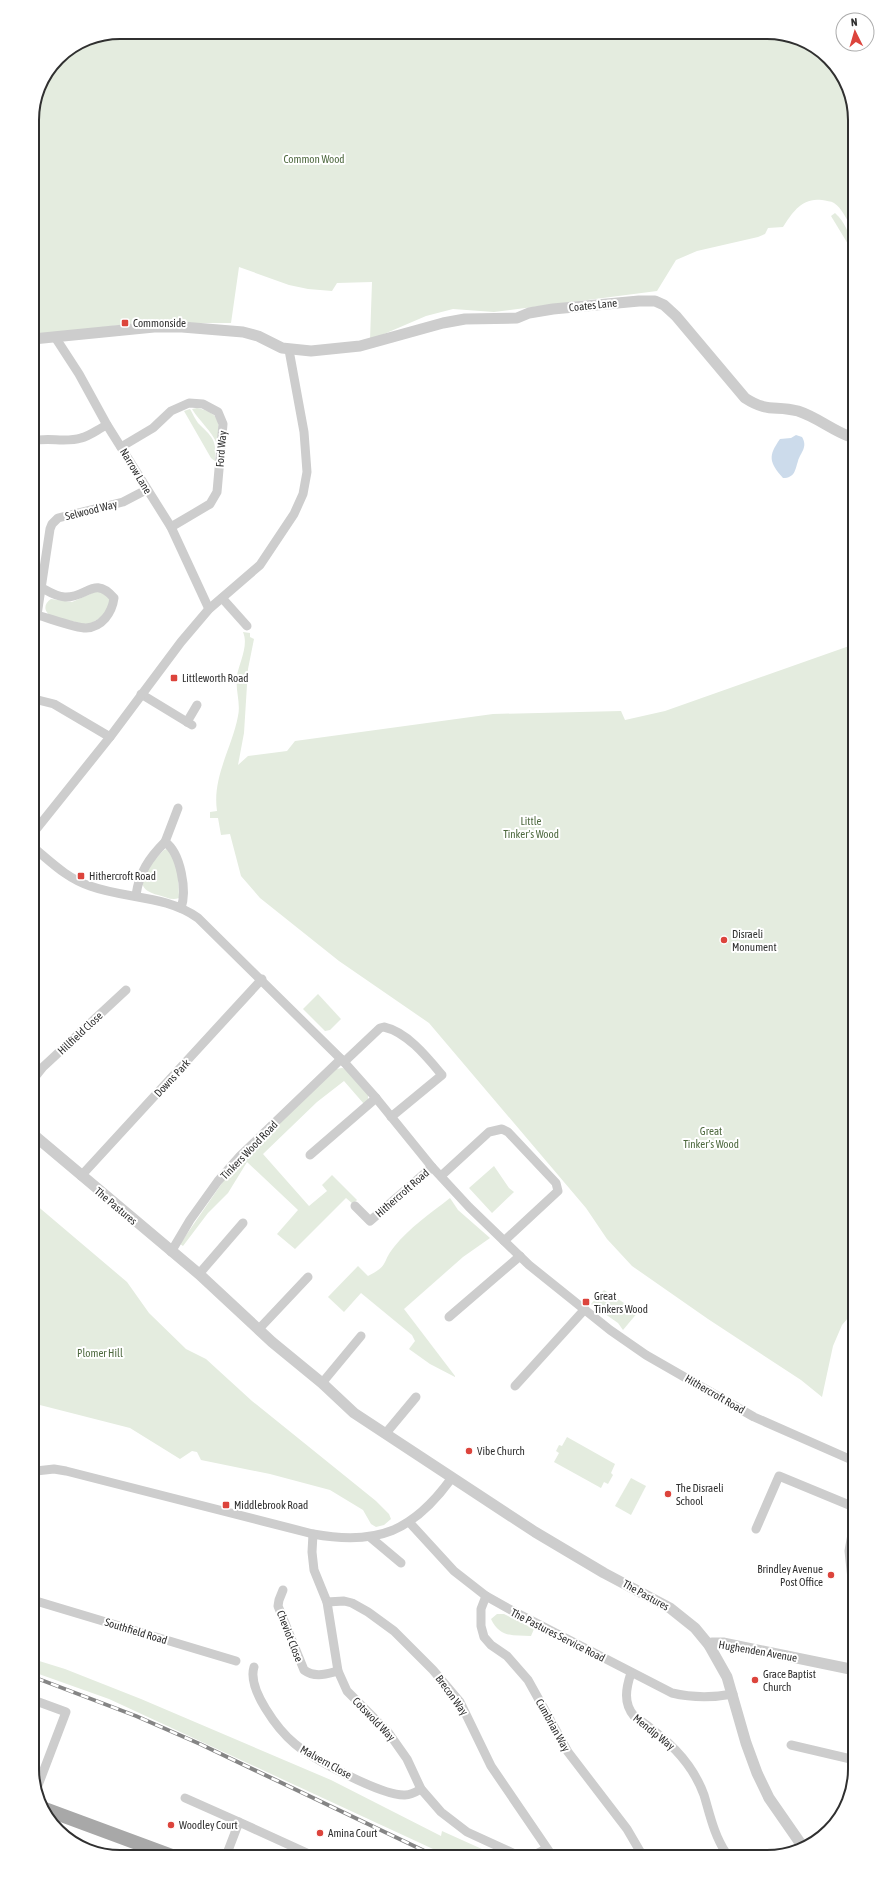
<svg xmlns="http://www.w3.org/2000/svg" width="887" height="1889" font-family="'Asap Condensed',sans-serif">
  <rect width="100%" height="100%" fill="#fff"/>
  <!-- green -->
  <g fill="#e4ecdf">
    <path d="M120 32H773L821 50 850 91 851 226C846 219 842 208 834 203 831 201 826 201 822 200 802 197 792 213 783 227L768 228 765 234 758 237 697 251 676 260 657 291 494 312 453 309 426 316 370 340 372 282 337 283 332 291 308 289 289 285 239 267 231 323H139L33 335 32 114 39 86 58 58 86 39Z"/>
    <path d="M835 213C845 222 851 236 851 249L831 216Z"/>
    <path d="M197 408C220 413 221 422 217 444 211 430 200 422 192 409Z"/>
    <path d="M190 409C193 414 195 419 198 423 212 437 217 439 215 461L211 458 184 411Z"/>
    <path d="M97 591 111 597 110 612 88 625 51 616C44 612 43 604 51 599L72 602Z"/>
    <path d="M243 632 250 633V637L254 639 248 669 244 733 238 765 248 756 287 751 295 741 493 714 621 711 625 720 665 711 852 645 854 1311 842 1325 833 1346 822 1397 801 1380 708 1319 632 1266 607 1239 586 1208 429 1023 339 961 260 898 241 876 230 834 221 835 218 818H210V812L217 811C212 777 232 748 238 716 241 703 235 690 237 676 239 663 249 646 243 632Z"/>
    <path d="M167 849 171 851 178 873 179 898C172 901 166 897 158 895 126 887 151 864 164 850Z"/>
    <polygon points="318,994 341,1019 330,1030 325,1031 303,1009"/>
    <polygon points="342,1068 347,1069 368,1094 368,1100 364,1104 344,1081 317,1102 263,1154 309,1206 327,1191 322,1185 332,1175 357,1200 353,1204 346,1198 295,1249 277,1234 298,1210 247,1162 228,1193 208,1213 183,1246 180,1244 231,1170 336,1069"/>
    <polygon points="494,1166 509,1188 514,1192 492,1213 469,1188"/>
    <path d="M450 1198 458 1210 490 1238 463 1257 404 1309 455 1376V1377L430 1364 409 1349 415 1341 412 1335 361 1293 344 1312 328 1297 358 1266 368 1276C390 1265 381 1263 394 1247 409 1228 431 1213 450 1198Z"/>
    <polygon points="35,1204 127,1282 149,1313 186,1349 206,1359 252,1401 376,1501 389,1514 391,1519 384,1525 376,1527 371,1524 363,1510 330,1490 270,1474 201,1460 197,1452 192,1451 180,1459 130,1428 36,1404"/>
    <polygon points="604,1290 638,1312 623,1330 618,1323 591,1304"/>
    <polygon points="567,1437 615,1464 611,1473 613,1475 608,1484 604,1482 601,1488 554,1462 559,1453 556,1451 559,1445 562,1446"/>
    <polygon points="631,1478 646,1486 631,1515 615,1506"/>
    <path d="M497 1614H504L534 1629 531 1636C513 1635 500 1638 491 1619Z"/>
    <polygon points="36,1660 65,1669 141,1699 331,1780 441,1836 442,1831 493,1854 446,1855 109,1699 36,1673"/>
  </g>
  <!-- water -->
  <path fill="#ccdbeb" d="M796 435 802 437C808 447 801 452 798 461 795 470 795 478 783 478 769 462 768 456 780 439L791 438Z"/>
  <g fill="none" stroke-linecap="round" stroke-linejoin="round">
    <!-- minor -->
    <g stroke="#cdcdcd" stroke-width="9">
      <polyline points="55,337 79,374 107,425 171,527 209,609"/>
      <path d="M33 441C48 437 66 443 81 438 90 436 98 429 107 425"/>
      <polyline points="121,447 153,428 171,411 189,403 203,404 218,412 223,424 217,492 210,504 171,527"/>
      <path d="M42 588C49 592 57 597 65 597 87 598 94 575 114 598 112 613 102 627 86 628 75 628 49 618 37 615L50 529 52 524 58 518 123 502 146 490"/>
      <polyline points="222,598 247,626"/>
      <polyline points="141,694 192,725"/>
      <polyline points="34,699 54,704 110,737"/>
      <polyline points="187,722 197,705"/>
      <polyline points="34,832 110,737 181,642 209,609 260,565 294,514 303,494 307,472 304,432 289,350"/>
      <polyline points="165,842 178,808"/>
      <path d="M34 848C52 863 68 879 90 886 126 899 166 895 198 918L344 1062 376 1098 432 1167 469 1207 529 1265 610 1330 646 1355 754 1417 854 1461"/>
      <path d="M136 895C139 873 149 858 165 842 181 853 187 891 181 908"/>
      <path d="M344 1062 380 1028 384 1027C407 1032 427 1057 442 1075L391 1117"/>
      <polyline points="35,1077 43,1067 126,990"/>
      <polyline points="310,1155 376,1098"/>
      <polyline points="81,1176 262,979"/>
      <polyline points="441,1176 489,1132 502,1129 508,1132 556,1183 558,1191 504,1241"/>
      <polyline points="355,1206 370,1221 432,1167"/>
      <polyline points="171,1252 190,1220 218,1181 240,1156 341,1059"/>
      <polyline points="199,1274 243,1223"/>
      <polyline points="449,1317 520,1256"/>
      <polyline points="258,1330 308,1277"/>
      <polyline points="322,1383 361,1336"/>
      <polyline points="515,1386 585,1309"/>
      <polyline points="386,1433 416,1397"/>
      <path d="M36 1471 54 1469 66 1471 313 1534C378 1546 413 1531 451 1479"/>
      <path d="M409 1522 454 1571 486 1596 511 1610 672 1693C693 1698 711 1698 733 1694"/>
      <polyline points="854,1523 849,1551 855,1607"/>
      <polyline points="756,1529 779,1476 854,1507"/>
      <polyline points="313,1534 312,1552 314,1570 327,1602 338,1671 347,1691 388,1732 407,1759 421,1789 441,1812 467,1832 515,1854"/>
      <polyline points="370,1537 401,1563"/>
      <path d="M283 1590 279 1600 278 1606 304 1670C315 1678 326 1674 338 1671"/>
      <polyline points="486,1596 481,1609 481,1626 484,1637 491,1645 507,1656 528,1680 568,1752 627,1829 641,1853"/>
      <polyline points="36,1601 236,1661"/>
      <polyline points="327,1602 344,1601 352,1603 368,1612 394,1631 433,1670 460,1702 491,1766 551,1854"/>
      <path d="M254 1667C247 1689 278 1730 295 1744 313 1759 382 1796 405 1795 411 1795 416 1792 421 1789"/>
      <polyline points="852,1670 855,1655"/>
      <path d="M631 1673C626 1688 623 1703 634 1716 664 1737 691 1759 704 1795 710 1815 714 1835 726 1853"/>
      <polyline points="36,1701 66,1712 37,1788"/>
      <polyline points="791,1745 855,1760"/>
      <polyline points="185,1798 239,1822"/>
      <polyline points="536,1854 546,1849"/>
      <polyline points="226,1856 239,1822 307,1853"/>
    </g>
    <!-- tertiary -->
    <g stroke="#cdcdcd" stroke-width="11">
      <path d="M33 339 154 327H182L243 332 258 336 282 348 311 351 360 346 443 323 465 319 517 318 529 313 553 309 639 301H655L664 305 676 316 745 398C768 413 775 405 798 411 817 417 833 431 851 437"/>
      <polyline points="35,1136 199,1274 272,1342 322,1383 354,1413 535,1532 604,1573 670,1608 695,1628 709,1645 727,1677 746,1743 757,1773 769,1798 803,1847"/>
      <polyline points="709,1645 712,1643 723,1643 855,1670"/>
    </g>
    <!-- primary -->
    <polyline stroke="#a8a8a8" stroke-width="14" points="45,1809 172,1856"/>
    <defs>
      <polyline id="rail" points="36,1678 136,1716 200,1744 433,1855"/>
    </defs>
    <!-- rail casing -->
    <use href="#rail" stroke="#858585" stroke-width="4"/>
    <!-- rail -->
    <use href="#rail" stroke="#fff" stroke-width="2.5" stroke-dasharray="8" stroke-linecap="butt"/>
  </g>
  <!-- markers -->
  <g fill="#dc443c" stroke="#fff" stroke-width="1.5">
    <rect x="121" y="319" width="8" height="8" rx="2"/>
    <rect x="170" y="674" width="8" height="8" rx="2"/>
    <rect x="77" y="872" width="8" height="8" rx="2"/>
    <circle cx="724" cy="940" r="4"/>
    <rect x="582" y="1298" width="8" height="8" rx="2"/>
    <circle cx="469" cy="1451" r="4"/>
    <circle cx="668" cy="1494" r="4"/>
    <rect x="222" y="1501" width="8" height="8" rx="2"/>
    <circle cx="831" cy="1575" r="4"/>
    <circle cx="755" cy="1680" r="4"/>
    <circle cx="171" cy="1825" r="4"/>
    <circle cx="320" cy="1833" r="4"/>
  </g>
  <g text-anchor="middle" stroke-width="4" stroke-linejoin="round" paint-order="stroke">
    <!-- park labels -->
    <g font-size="11" fill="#4e693f" stroke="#fff">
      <text x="314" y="163">Common Wood</text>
      <text x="531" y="825">Little<tspan x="531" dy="13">Tinker's Wood</tspan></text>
      <text x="711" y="1135">Great<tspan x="711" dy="13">Tinker's Wood</tspan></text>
      <text x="100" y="1357">Plomer Hill</text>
    </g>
    <!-- street labels -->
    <g font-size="11" fill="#303030" stroke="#fff">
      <text transform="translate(593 305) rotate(-6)" y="4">Coates Lane</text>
      <text transform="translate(221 449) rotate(-85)" y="4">Ford Way</text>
      <text transform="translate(136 471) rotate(59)" y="4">Narrow Lane</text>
      <text transform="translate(91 510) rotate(-14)" y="4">Selwood Way</text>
      <text transform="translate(80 1033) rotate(-43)" y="4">Hillfield Close</text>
      <text transform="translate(172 1078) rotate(-47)" y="4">Downs Park</text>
      <text transform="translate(249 1150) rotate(-46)" y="4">Tinkers Wood Road</text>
      <text transform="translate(402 1193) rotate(-41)" y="4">Hithercroft Road</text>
      <text transform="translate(116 1206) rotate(40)" y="4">The Pastures</text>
      <text transform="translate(715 1394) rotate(30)" y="4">Hithercroft Road</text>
      <text transform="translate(646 1595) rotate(29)" y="4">The Pastures</text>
      <text transform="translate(136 1631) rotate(17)" y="4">Southfield Road</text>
      <text transform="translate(558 1635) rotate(27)" y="4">The Pastures Service Road</text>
      <text transform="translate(290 1636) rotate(69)" y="4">Cheviot Close</text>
      <text transform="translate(758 1651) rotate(10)" y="4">Hughenden Avenue</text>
      <text transform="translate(452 1695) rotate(54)" y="4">Brecon Way</text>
      <text transform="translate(374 1719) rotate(46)" y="4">Cotswold Way</text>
      <text transform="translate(553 1725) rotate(61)" y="4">Cumbrian Way</text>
      <text transform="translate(654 1732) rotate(39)" y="4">Mendip Way</text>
      <text transform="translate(326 1762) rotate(29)" y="4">Malvern Close</text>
    </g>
    <!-- poi labels -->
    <g font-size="11" fill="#303030" stroke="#fff" text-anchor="start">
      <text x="133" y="327">Commonside</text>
      <text x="182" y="682">Littleworth Road</text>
      <text x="89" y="880">Hithercroft Road</text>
      <text x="732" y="938">Disraeli<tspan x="732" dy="13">Monument</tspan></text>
      <text x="594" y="1300">Great<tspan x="594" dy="13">Tinkers Wood</tspan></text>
      <text x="477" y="1455">Vibe Church</text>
      <text x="676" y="1492">The Disraeli<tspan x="676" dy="13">School</tspan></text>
      <text x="234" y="1509">Middlebrook Road</text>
      <text x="823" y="1573" text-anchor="end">Brindley Avenue<tspan x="823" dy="13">Post Office</tspan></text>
      <text x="763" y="1678">Grace Baptist<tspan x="763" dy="13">Church</tspan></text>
      <text x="179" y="1829">Woodley Court</text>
      <text x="328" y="1837">Amina Court</text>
    </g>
  </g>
  <!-- crop -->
  <path d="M0 0H887V1889H0ZM120 39H767A81 81 0 0 1 848 120V1769A81 81 0 0 1 767 1850H120A81 81 0 0 1 39 1769V120A81 81 0 0 1 120 39Z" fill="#fff" fill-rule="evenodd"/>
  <path fill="none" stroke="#303030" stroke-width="2" d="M120 39H767A81 81 0 0 1 848 120V1769A81 81 0 0 1 767 1850H120A81 81 0 0 1 39 1769V120A81 81 0 0 1 120 39Z"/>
  <!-- north arrow -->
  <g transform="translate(855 32) rotate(355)"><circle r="19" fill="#ffffff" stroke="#acacac"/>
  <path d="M0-3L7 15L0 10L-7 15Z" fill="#dc443c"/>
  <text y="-6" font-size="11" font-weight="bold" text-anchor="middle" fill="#303030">N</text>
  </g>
</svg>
